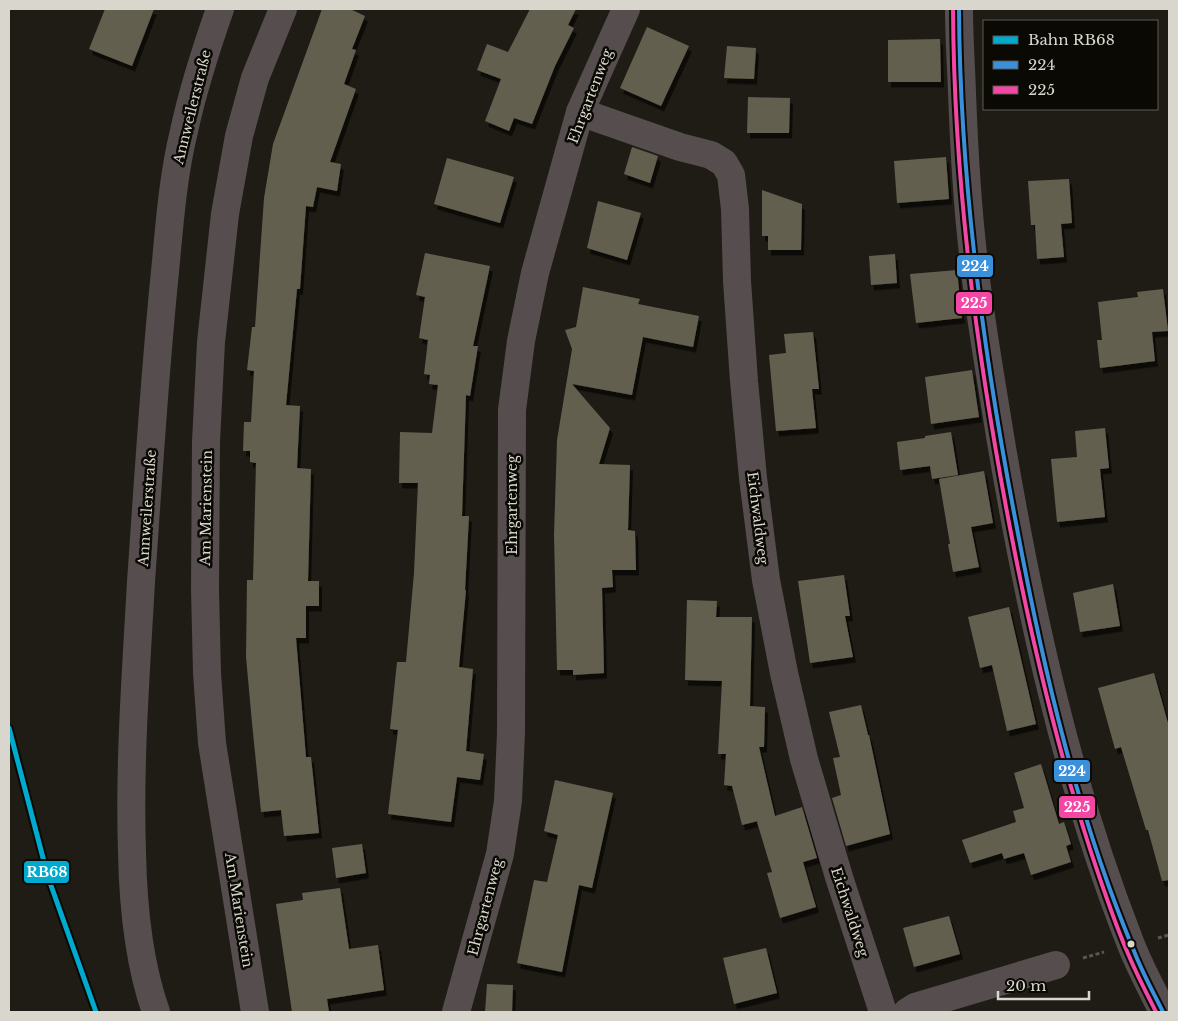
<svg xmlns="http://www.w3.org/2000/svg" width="1178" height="1021" font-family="'Libre Baskerville',serif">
  <defs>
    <filter id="shadow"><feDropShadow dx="3" dy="5.5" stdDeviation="0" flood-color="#0009"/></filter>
  </defs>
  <rect width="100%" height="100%" fill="#1e1c14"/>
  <!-- building -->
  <g fill="#635f4f" filter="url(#shadow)">
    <polygon points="105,9 154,9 132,66 89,49"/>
    <polygon points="322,9 350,9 365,16 352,49 356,50 344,84 356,89 330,162 341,164 337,191 317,187 313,207 306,206 300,289 297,289 286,405 300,406 297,468 311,469 308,581 319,581 319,606 306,606 306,638 296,638 306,757 311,757 319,833 284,836 281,810 261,812 252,723 246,657 247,580 253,580 256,463 250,462 250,451 243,451 244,422 251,422 254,371 247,370 252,327 255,327 264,198 273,144"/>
    <polygon points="530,9 576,9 568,25 574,28 555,66 532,124 514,118 509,131 485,121 501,79 477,70 487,44 508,52"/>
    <polygon points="647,27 689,46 661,106 620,88"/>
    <polygon points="940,39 941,82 888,82 888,40"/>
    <polygon points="727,46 756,48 754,79 724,78"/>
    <polygon points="748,97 790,98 789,133 747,133"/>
    <polygon points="632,147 658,156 650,183 624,174"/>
    <polygon points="946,157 949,199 897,203 894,161"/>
    <polygon points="447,158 514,177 500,223 434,204"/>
    <polygon points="1069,179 1072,223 1061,224 1064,257 1037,259 1035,225 1031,225 1028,181"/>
    <polygon points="762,190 802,204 801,250 768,250 768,236 762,236"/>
    <polygon points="598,201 641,213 627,260 587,248"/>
    <polygon points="425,253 490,266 473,346 478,346 470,396 466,395 462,516 469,516 465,590 466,590 459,667 473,669 466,751 484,754 480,780 457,777 451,822 388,814 398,730 390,729 397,662 406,662 414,573 418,483 399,483 400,432 432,433 438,385 429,384 430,375 424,374 428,340 419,338 425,297 416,295"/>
    <polygon points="895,254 897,283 871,285 869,256"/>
    <polygon points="957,270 962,318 916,323 910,274"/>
    <polygon points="583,287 640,299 638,304 699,316 693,347 643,337 632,395 572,384 610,428 599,464 630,465 628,530 635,531 636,570 612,570 613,587 602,588 604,673 573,675 573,670 557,670 554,535 557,440 572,349 565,330 576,327"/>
    <polygon points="1163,289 1168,331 1152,332 1155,361 1100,368 1097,340 1102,340 1098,302 1138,297 1137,292"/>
    <polygon points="813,332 819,389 812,389 816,428 776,431 769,355 786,353 784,334"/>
    <polygon points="972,370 979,417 931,424 925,377"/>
    <polygon points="1105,428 1109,468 1100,469 1105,517 1057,522 1051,459 1077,457 1075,431"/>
    <polygon points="951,432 958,475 932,479 930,466 900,470 897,442 925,438 925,436"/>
    <polygon points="984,471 993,523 971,527 979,567 953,572 948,544 950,544 939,479"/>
    <polygon points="844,575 850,616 845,616 853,657 810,663 798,581"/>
    <polygon points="1113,584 1120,626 1080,632 1073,593"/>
    <polygon points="687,600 717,601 716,617 752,617 750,706 765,707 764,747 759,747 775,816 802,807 817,858 803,862 816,907 780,918 767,873 772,872 757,822 758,821 742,825 732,786 724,785 726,754 718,754 722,681 685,680"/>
    <polygon points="1009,607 1036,724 1007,731 992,665 980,668 968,617"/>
    <polygon points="1154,673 1169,727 1169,880 1162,881 1148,830 1146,830 1121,747 1115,749 1098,688"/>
    <polygon points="861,705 868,735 869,735 890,834 846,846 832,798 841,795 833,758 840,757 829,712"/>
    <polygon points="1041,764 1059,824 1064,822 1071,844 1066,846 1071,862 1031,875 1024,853 1004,859 1002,853 970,863 962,840 1016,822 1013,811 1024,808 1014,773"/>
    <polygon points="555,780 613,793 592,888 579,885 562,972 517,963 534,880 547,882 558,835 544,831"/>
    <polygon points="362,844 366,873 336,878 332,848"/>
    <polygon points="340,888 349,949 378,945 384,990 327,999 329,1012 292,1012 276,904 303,900 302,893"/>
    <polygon points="949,916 960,954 914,967 903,928"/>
    <polygon points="766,948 777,993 734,1004 723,958"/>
    <polygon points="487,984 513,985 512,1012 485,1012"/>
  </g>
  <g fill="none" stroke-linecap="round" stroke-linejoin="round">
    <!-- path -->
    <g stroke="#5b5654" stroke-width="3" stroke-dasharray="4 2.5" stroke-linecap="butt">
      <polyline points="1158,938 1169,935"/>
      <polyline points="1083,958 1104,952"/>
    </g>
    <!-- minor -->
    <g stroke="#554d4e" stroke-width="28">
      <path d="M959 9C959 36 961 64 962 92 964 148 967 205 974 262 980 320 991 378 1000 436 1029 608 1066 779 1130 942 1139 966 1152 989 1163 1012"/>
      <polyline points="580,112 680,147 711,155 724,163 731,175 735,209 737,281 744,381 753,478 766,580 784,673 804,759 839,877 883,1012"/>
      <path d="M156 1012C138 961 133 906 132 852 129 762 136 672 141 582 148 482 154 382 164 282 169 232 172 180 184 131 193 89 206 49 220 9"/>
      <polyline points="255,1012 212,743 207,673 205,590 206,442 211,342 225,214 239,136 255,78 283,9"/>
      <polyline points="456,1012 500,854 508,801 511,733 512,410 521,341 535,273 580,112 626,9"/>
      <polyline points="907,1012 915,1007 1056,965"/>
    </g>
    <defs>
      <path id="bus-1" d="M959 9C960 182 983 353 1016 523 1043 668 1077 815 1134 951 1142 972 1153 992 1163 1012"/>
      <path id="bus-2" d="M953 9C954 184 977 356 1010 528 1031 637 1056 744 1090 849 1102 885 1114 922 1129 956 1137 975 1147 994 1156 1012"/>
    </defs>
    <!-- bus-1 casing -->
    <use href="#bus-1" stroke="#0a0904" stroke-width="8"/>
    <!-- bus-2 casing -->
    <use href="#bus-2" stroke="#0a0904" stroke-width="8"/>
    <!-- bus-1 -->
    <use href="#bus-1" stroke="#3a90db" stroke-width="4"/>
    <!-- bus-2 -->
    <use href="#bus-2" stroke="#f346a5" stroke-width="4"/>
    <defs>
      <polyline id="rail-1" points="9,728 48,877 96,1012"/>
    </defs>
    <!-- rail-1 casing -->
    <use href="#rail-1" stroke="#0a0904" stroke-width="9"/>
    <!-- rail-1 -->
    <use href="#rail-1" stroke="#00a9ce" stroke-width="5"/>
  </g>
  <!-- markers -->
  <circle fill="#d9d7cd" stroke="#0a0904" stroke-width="2" cx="1131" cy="944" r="4.5"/>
  <g text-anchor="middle" stroke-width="5" stroke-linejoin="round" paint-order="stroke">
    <!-- street labels -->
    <g font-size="14" fill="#d9d7cd" stroke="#0a0904">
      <text transform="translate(590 96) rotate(-69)" y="5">Ehrgartenweg</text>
      <text transform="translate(192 107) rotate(-76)" y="5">Annweilerstraße</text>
      <text transform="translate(512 505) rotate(-90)" y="5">Ehrgartenweg</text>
      <text transform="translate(147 508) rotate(-86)" y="5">Annweilerstraße</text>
      <text transform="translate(206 508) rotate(-89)" y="5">Am Marienstein</text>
      <text transform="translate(758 518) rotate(83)" y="5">Eichwaldweg</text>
      <text transform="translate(485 907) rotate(-75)" y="5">Ehrgartenweg</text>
      <text transform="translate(239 910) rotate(81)" y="5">Am Marienstein</text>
      <text transform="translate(850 912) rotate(72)" y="5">Eichwaldweg</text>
    </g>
  </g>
  <g stroke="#0a0904" stroke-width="2">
    <rect x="956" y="254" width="38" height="24" rx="5" fill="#3a90db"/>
    <rect x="955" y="291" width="38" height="24" rx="5" fill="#f346a5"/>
    <rect x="1053" y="759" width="38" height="24" rx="5" fill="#3a90db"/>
    <rect x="1058" y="795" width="38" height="24" rx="5" fill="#f346a5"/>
    <rect x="23" y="860" width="47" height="24" rx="5" fill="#00a9ce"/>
  </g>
  <g font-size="14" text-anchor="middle" font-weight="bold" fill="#fff">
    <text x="975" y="271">224</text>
    <text x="974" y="308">225</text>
    <text x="1072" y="776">224</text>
    <text x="1077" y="812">225</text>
    <text x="47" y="877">RB68</text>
  </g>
  <!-- border -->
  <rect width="1178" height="1021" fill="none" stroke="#d9d7cd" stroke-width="20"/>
  <!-- legend -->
  <rect x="983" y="20" width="175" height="90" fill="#0a0904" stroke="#5d5b54"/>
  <rect x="993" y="36" width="25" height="8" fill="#00a9ce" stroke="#5d5b54"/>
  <text x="1028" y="45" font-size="15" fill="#d9d7cd">Bahn RB68</text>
  <rect x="993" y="61" width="25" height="8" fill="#3a90db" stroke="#5d5b54"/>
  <text x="1028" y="70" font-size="15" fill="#d9d7cd">224</text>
  <rect x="993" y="86" width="25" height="8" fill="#f346a5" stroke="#5d5b54"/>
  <text x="1028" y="95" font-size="15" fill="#d9d7cd">225</text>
  <!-- scale -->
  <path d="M998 991v8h91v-8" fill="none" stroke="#d9d7cd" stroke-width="2.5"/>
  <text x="1006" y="991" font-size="15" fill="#d9d7cd" stroke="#0a0904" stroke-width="4" paint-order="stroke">20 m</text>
</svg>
